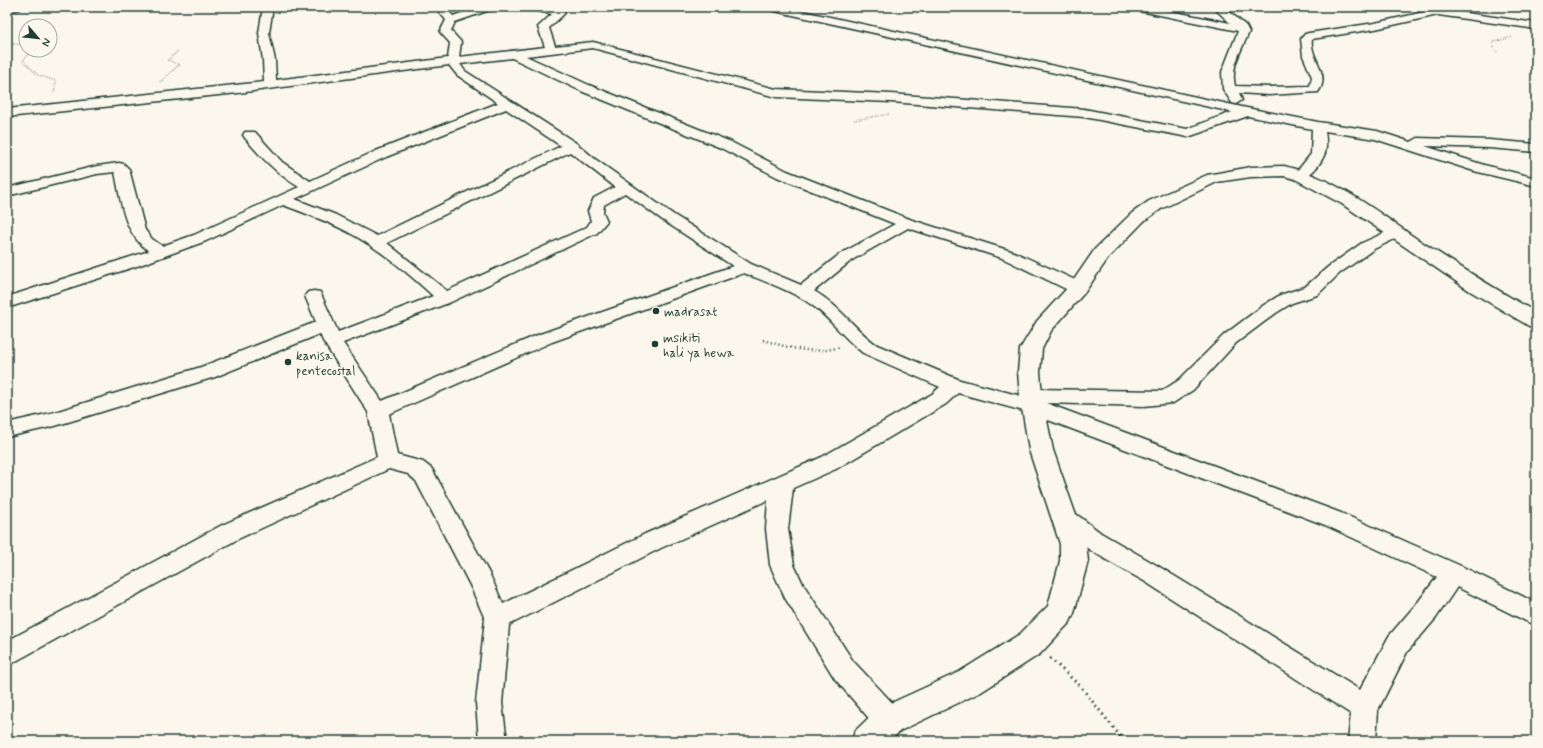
<svg xmlns="http://www.w3.org/2000/svg" width="1543" height="748" font-family="Mynerve,sans-serif">
  <rect width="100%" height="100%" fill="#fbf7ec"/>
  <filter id="ink" filterUnits="userSpaceOnUse"><feTurbulence type="fractalNoise" baseFrequency=".025" numOctaves="2"/><feDisplacementMap in="SourceGraphic" scale="8" xChannelSelector="R" yChannelSelector="G"/><feConvolveMatrix kernelMatrix="1 2 1 2 8 2 1 2 1" color-interpolation-filters="sRGB"/></filter>
  <g filter="url(#ink)">
    <g fill="none" stroke-linecap="round" stroke-linejoin="round">
      <defs>
        <g id="minor">
          <polygon points="7,7 21,7 20,9 7,12"/>
          <path d="M263 7H273L269 33 275 60 276 80 448 58 450 43 440 32 446 20 435 7H445L453 16 479 7H494L493 9 455 22 451 31 461 42 459 57 545 47 538 27 552 14 529 9 528 7H547L564 11 565 13 549 28 555 46 593 42 776 89 891 94 1084 109 1187 129 1232 112 770 10 765 7H784L1242 107 1318 122 1377 131 1411 142 1418 138 1489 140 1536 144V152L1489 148 1425 146 1484 165 1536 178V186L1474 171 1375 139 1325 131C1326 138 1327 146 1325 153 1321 164 1308 181 1296 178L1294 175 1311 154 1312 129 1248 116 1188 137 1084 117 891 102 776 97 593 48 526 56 589 85 731 142 787 171 912 220 1014 252 1084 284 1086 288 1084 292 1078 293 1072 292 1002 258 908 228 852 260 814 291C839 305 854 329 877 345L960 380 1021 396 1024 391 1031 389 1162 391 1179 380 1224 335 1264 305 1280 295 1305 287 1328 267 1362 243 1393 229H1403L1406 232 1403 235 1374 249 1340 273 1317 295 1292 303 1276 313 1236 343 1193 390 1173 403 1144 406 1046 403 1341 513 1461 566 1536 603V626L1457 587 1436 618 1407 652 1378 710 1376 741H1348L1351 714C1282 670 1213 625 1144 581 1120 567 1065 540 1053 517L1056 511 1064 508 1072 511 1101 533 1158 566 1360 690 1389 636 1418 602 1437 577 1325 525 1027 412 958 393 946 404 836 469 793 488 788 529 794 565 803 584 853 661 899 710 903 720 899 730 889 733 879 730 835 679 785 598 770 565 766 529 768 500 661 548 509 625 502 703 507 741H479L476 703 485 619 470 585 416 481 408 474 389 469 238 539 7 666V641L222 525 377 457 368 412 323 341 320 334 215 377 55 426 7 437V423L55 412 201 367 316 322 305 296 308 292 314 291 320 292 338 332 433 296C407 272 380 249 348 232 327 221 305 213 283 205L206 241 140 265 7 308V297L149 251C123 233 121 201 115 172L97 174 7 196V188L97 166 119 163 124 164 129 169 145 230 152 239 162 246 194 235 299 187C277 174 261 157 245 138L243 135 245 132H255L282 162 310 181 376 151 498 103 457 75 449 65 238 93 7 117V109L264 82 263 60 259 33ZM512 58 581 91 721 148 777 177 895 224 840 254 801 285 751 264 674 215 595 159 576 143 465 71 460 64ZM506 109 561 146 377 236 336 215 295 199 386 157ZM570 152 615 187 594 198 588 211 591 221 587 227 447 291 387 243ZM625 193 664 221 733 266 540 334 382 401 343 343 451 302 597 233 607 221 603 212 604 205ZM744 273C766 282 790 290 809 303 830 317 843 338 863 353L940 387 932 394 822 457 645 534 503 604 490 575 432 469 423 462 397 455 389 414 552 342Z"/>
          <path d="M1130 7H1150L1230 23 1213 7H1224L1246 26 1249 32C1242 50 1230 66 1235 86L1269 87 1310 86 1312 77 1303 56 1301 39 1305 34 1309 33 1375 23 1438 9 1536 23V29L1438 15 1375 29 1312 39C1309 58 1332 74 1318 92L1269 95 1239 93 1242 100 1236 104 1232 103 1223 89 1222 72 1238 31 1135 10Z"/>
        </g>
        <path id="tertiary" d="M1284 166C1333 177 1374 209 1414 237 1454 263 1494 289 1536 312V328L1529 326 1470 291 1342 204 1295 179 1284 176 1251 177 1217 182 1161 209 1144 221 1109 257 1085 292 1051 331 1042 349 1040 372 1042 396 1053 450 1086 544 1088 561 1074 613 1070 622 1040 654 981 692 900 731 890 741H851L856 730 878 709 959 672 1020 634 1048 606 1060 561V544L1029 450 1020 396 1018 372 1020 349 1037 321 1071 284 1095 249 1132 213 1149 201 1207 175 1251 167Z"/>
      </defs>
      <!-- minor casing -->
      <use href="#minor" stroke="#1f3d34" stroke-width="3"/>
      <!-- tertiary casing -->
      <use href="#tertiary" stroke="#1f3d34" stroke-width="3"/>
      <!-- path-far2 -->
      <g stroke="#1f3d34" stroke-width="1.5" stroke-dasharray="0.5 2" stroke-linecap="butt">
        <polyline points="7,44 20,44 26,48"/>
        <polyline points="27,50 27,56 23,61 38,75 56,81 54,94"/>
        <polyline points="1497,52 1492,45 1494,42 1512,37"/>
        <polyline points="160,82 179,65 168,60 179,50"/>
        <polyline points="854,120 889,114"/>
      </g>
      <!-- path-far1 -->
      <path stroke="#1f3d34" stroke-width="2.5" stroke-dasharray="1 3" stroke-linecap="butt" d="M763 340C790 348 813 355 841 347"/>
      <!-- path -->
      <polyline stroke="#1f3d34" stroke-width="3" stroke-dasharray="1.5 4" stroke-linecap="butt" points="1050,658 1081,687 1124,741"/>
      <!-- minor -->
      <use href="#minor" fill="#fbf7ec" fill-rule="evenodd"/>
      <!-- tertiary -->
      <use href="#tertiary" fill="#fbf7ec" fill-rule="evenodd"/>
    </g>
  </g>
  <!-- markers -->
  <g fill="#1f3d34" stroke="#fbf7ec" stroke-width="1.5">
    <circle cx="656" cy="311" r="4"/>
    <circle cx="655" cy="344" r="4"/>
    <circle cx="288" cy="362" r="4"/>
  </g>
  <g text-anchor="middle" stroke-width="3.5" stroke-linejoin="round" paint-order="stroke">
    <!-- poi labels -->
    <g font-size="13" fill="#1f3d34" stroke="#fbf7ec" text-anchor="start">
      <text x="664" y="316">madrasat</text>
      <text x="663" y="342">msikiti<tspan x="663" dy="15">hali ya hewa</tspan></text>
      <text x="296" y="360">kanisa<tspan x="296" dy="15">pentecostal</tspan></text>
    </g>
  </g>
  <!-- margin -->
  <rect width="1543" height="748" fill="none" stroke="#fbf7ec" stroke-width="24"/>
  <rect x="12" y="12" width="1519" height="724" fill="none" stroke="#1f3d34" stroke-width="1.5" filter="url(#ink)"/>
  <!-- north arrow -->
  <g transform="translate(38 38) rotate(118)"><circle r="19" fill="#fbf7ec" stroke="#a3ada2"/>
  <path d="M0-3L7 15L0 10L-7 15Z" fill="#1f3d34"/>
  <text y="-6" font-size="11" font-weight="bold" text-anchor="middle" fill="#1f3d34">N</text>
  </g>
</svg>
